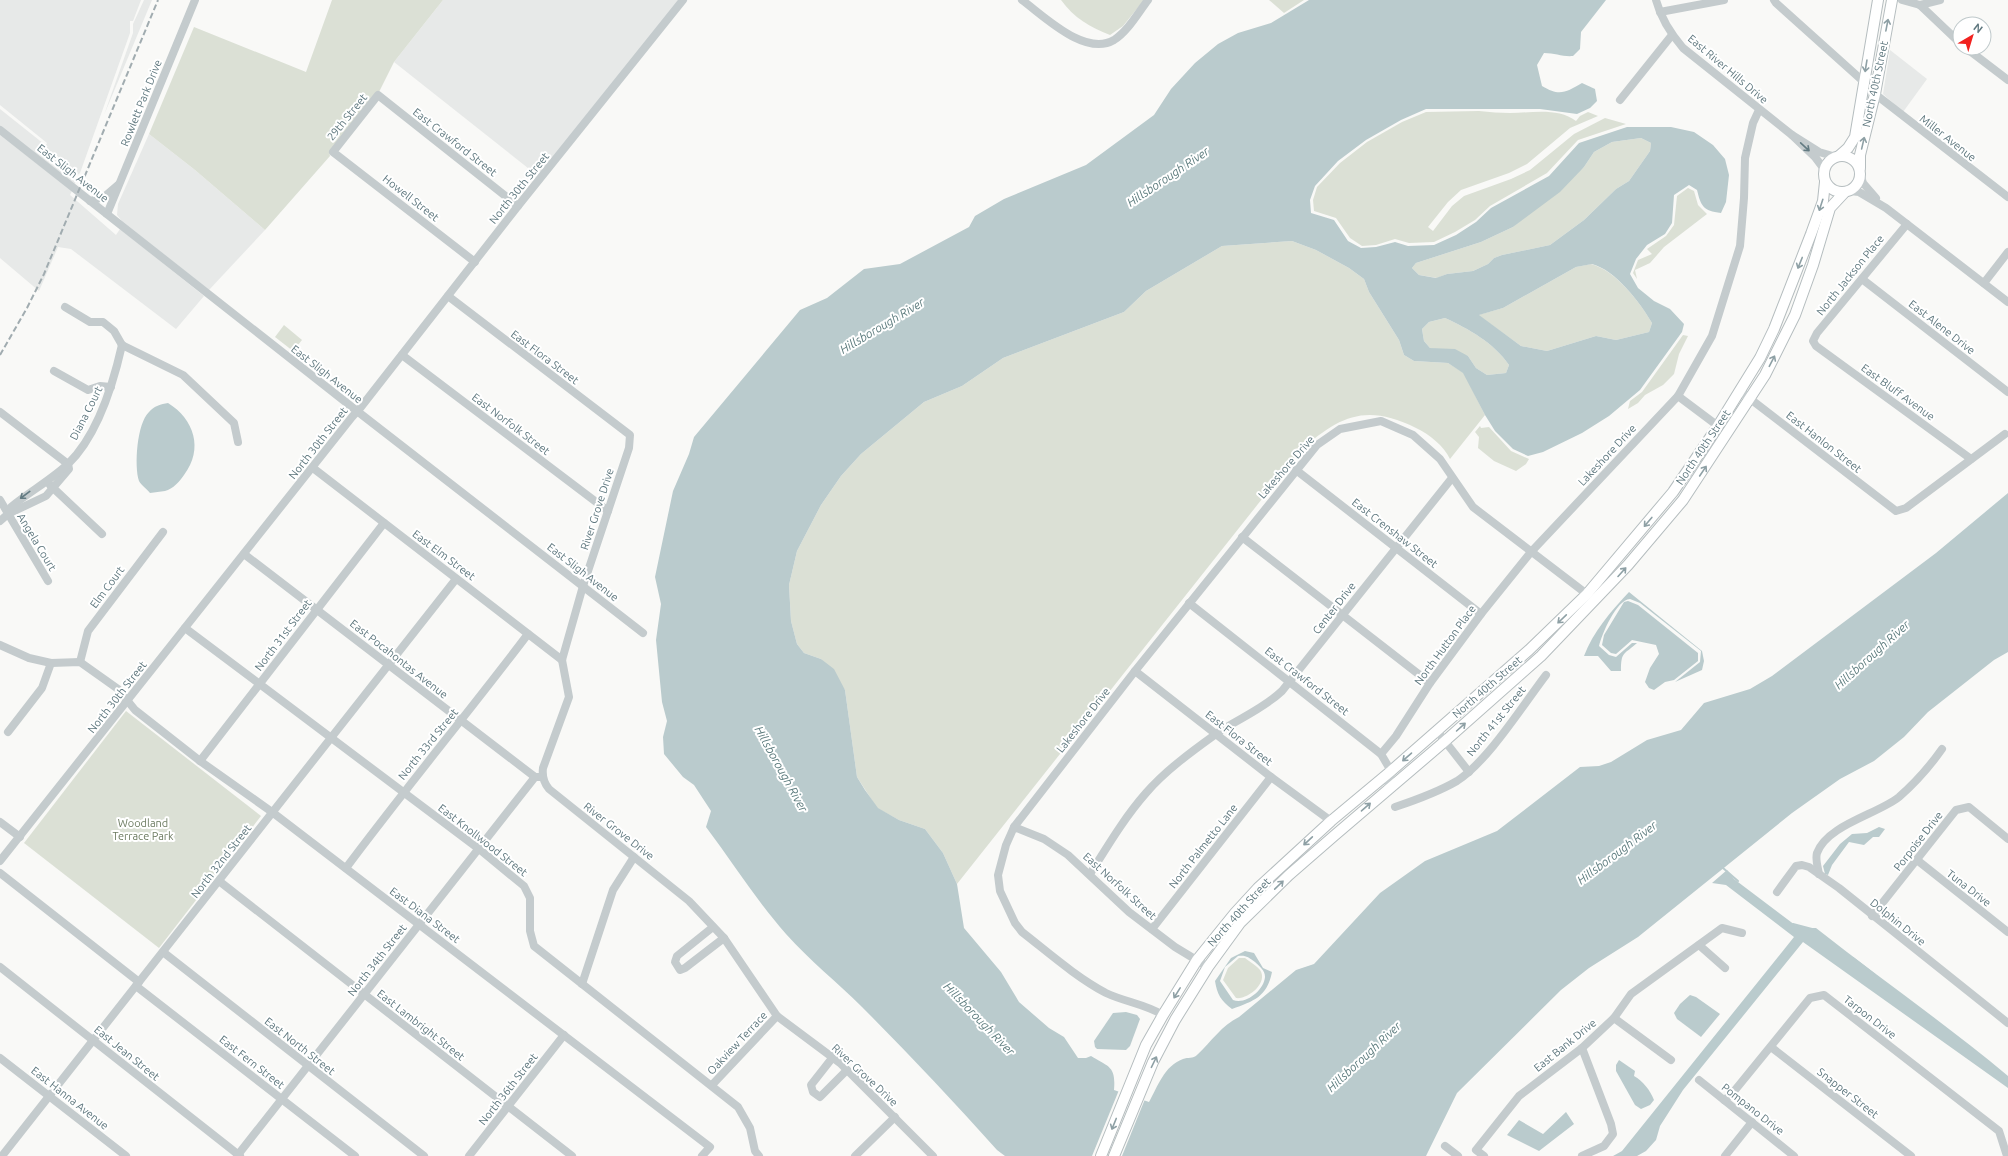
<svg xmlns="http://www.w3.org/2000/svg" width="2008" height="1156" font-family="Ubuntu,sans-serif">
  <rect width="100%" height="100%" fill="#f9f9f7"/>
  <!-- built -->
  <g fill="#e7e9e8">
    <polygon points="0,0 141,0 133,21 130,21 130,33 80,173 73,178 45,156 45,147 47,143 0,105"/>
    <polygon points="144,0 152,0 104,115 133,33 133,24"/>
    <polygon points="443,0 679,0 538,176 394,62"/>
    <polygon points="1890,50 1927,79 1903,112 1883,94"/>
    <polygon points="0,109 44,144 42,147 44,158 72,180 77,178 75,184 0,126"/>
    <polygon points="149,134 195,170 265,230 209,290 122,221 117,215 118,204"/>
    <polygon points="0,135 72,191 70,195 116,235 120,229 204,296 176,329 71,249 58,247 39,291 0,258"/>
  </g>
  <!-- green -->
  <g fill="#dbe0d5">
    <polygon points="332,0 443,0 394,62 379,92 378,91 329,152 330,156 265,230 195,170 149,134 194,27 306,72"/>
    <path d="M1061 0H1144L1123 26 1110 35C1090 27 1074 18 1061 0Z"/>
    <polygon points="1269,0 1304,0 1284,13"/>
    <path d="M1479 111C1490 112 1500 113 1510 113 1531 113 1558 107 1576 121L1580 116 1588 112 1598 116 1570 128 1527 164 1509 173 1461 190 1448 202 1428 227 1433 231 1452 206 1464 196 1511 179 1530 170 1574 134 1605 118 1626 124 1578 140 1547 173 1490 206 1475 220 1455 232 1434 242 1409 243 1395 239 1376 245 1362 246 1350 238 1336 218 1314 211 1313 200 1317 187 1340 163 1367 142 1402 122 1426 112Z"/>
    <polygon points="1641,138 1651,143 1650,151 1629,181 1616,189 1584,220 1550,245 1502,255 1494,258 1488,264 1473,271 1447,274 1437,278 1419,275 1412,268 1416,263 1481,242 1513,227 1584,167 1594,152 1612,142"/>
    <polygon points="1688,188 1694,191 1698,205 1707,214 1664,247 1650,263 1635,270 1637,279 1633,273 1638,260 1652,254 1647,249 1666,236 1674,225 1677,196"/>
    <path d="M1292 241 1316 250 1349 268 1364 279 1369 292 1399 340 1404 355 1414 361 1448 363 1464 373 1485 415 1450 459C1444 446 1429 434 1416 428 1366 403 1339 416 1300 451L957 884 943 853 925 829 899 820 877 808 857 777 845 690 821 659 804 653 797 644 791 621 789 585 797 551 821 505 841 476 861 454 924 402 962 386 1003 358 1124 312 1146 291 1222 246Z"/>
    <path d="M1591 264C1615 270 1640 302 1652 323L1649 332 1616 340 1596 336 1547 351 1521 346 1478 315 1503 308 1576 267Z"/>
    <path d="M1445 318C1469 329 1494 343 1509 365L1506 373 1487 375 1476 368 1468 356 1430 348 1424 341 1422 329 1429 322Z"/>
    <polygon points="284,325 302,340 293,351 275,337"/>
    <polygon points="1683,335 1688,336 1679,354 1674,374 1663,385 1645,395 1638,403 1628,409 1630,401 1642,392"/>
    <polygon points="1480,426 1481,428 1489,427 1511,451 1529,459 1526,464 1516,471 1494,461 1478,448 1479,437 1475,432"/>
    <polygon points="126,711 261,816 159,948 24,843"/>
    <path d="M1239 958H1245C1250 962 1257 966 1260 970 1269 983 1247 1000 1236 998L1223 980 1228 968Z"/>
  </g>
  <!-- water -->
  <g fill="#bacbcd" fill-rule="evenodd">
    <path d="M1309 0H1606L1581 32 1580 49 1573 56C1563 57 1555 53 1544 53L1537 65 1542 86C1560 97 1566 92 1582 83L1595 89 1597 101 1590 108 1577 114 1540 109H1426L1401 120 1366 140 1338 161 1315 186 1310 200 1311 213 1334 220 1348 241 1361 248 1376 247 1395 242 1408 246 1434 245 1456 235 1476 222 1491 208 1549 176 1579 143 1627 127H1671L1694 132 1713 145 1725 159 1729 175 1726 202 1721 213C1703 211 1701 206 1697 190L1689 185 1674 195 1672 223 1665 234 1647 245 1636 259 1630 274 1638 288 1654 301 1670 309 1684 324 1682 332 1640 390 1609 416 1582 433 1543 452 1528 456 1513 449 1495 431 1485 415 1463 373 1448 363 1414 361 1404 355 1399 340 1369 292 1364 279 1349 268 1316 250 1292 241 1222 246 1146 291 1124 312 1003 358 962 386 924 402 861 454 841 476 821 505 797 551 789 585 791 621 797 644 804 653 821 659 834 669 845 690 857 777 865 790 878 808 899 820 925 829 943 853 957 884 964 928 1001 972 1019 1002 1049 1028 1064 1037 1078 1058H1086L1091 1056C1109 1067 1116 1066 1114 1090L1149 1102C1158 1086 1164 1066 1183 1059 1188 1057 1193 1059 1197 1055 1211 1042 1222 1025 1239 1017L1296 970 1314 964 1380 893 1425 861 1497 831 1580 767 1599 766 1611 762 1647 740 1681 730 1704 703 1750 689 1772 676 1936 553 2008 493V652L1994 660 1928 712 1904 737 1874 761 1840 779 1792 813 1638 937 1589 968 1561 990 1457 1093 1426 1156H1005L997 1150C953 1101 908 1053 862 1007 837 982 809 960 786 934 756 900 733 863 706 827L711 811 694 785 683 777 664 754 663 737 667 721 662 702 656 640 661 604 655 577 673 491 689 454 694 437 800 310 827 298 864 269 900 264 969 227 975 216 1004 199 1086 165 1154 115 1171 89 1195 63 1218 44 1238 33 1271 23ZM1641 138 1651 143 1650 151 1629 181 1616 189 1584 220 1550 245 1502 255 1494 258 1488 264 1473 271 1447 274 1436 278 1419 275 1412 268 1416 263 1481 242 1513 227 1560 192 1584 167 1594 152 1612 142ZM1592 264C1615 270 1640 302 1652 323L1649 332 1616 340 1596 336 1547 351 1521 346 1479 315 1503 308 1576 267ZM1445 318C1469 329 1494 343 1509 365L1506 373 1487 375 1476 368 1468 356 1455 349 1430 348 1424 341 1422 329 1429 322Z"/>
    <path d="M168 403C194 419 204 449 184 475 180 481 173 489 165 491 160 492 155 492 150 493 147 489 141 485 139 481 134 466 137 423 149 412 154 406 161 404 168 403Z"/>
    <path d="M1629 592 1702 651 1704 661 1702 670 1675 682 1700 662 1701 651 1640 603 1630 599C1616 600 1602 634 1599 646L1609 655 1616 657 1632 643H1637C1624 655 1621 651 1621 671H1611L1598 656H1584C1593 632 1611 611 1629 592Z"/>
    <polygon points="1628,601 1638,605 1698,653 1698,661 1674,680 1665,682 1654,690 1649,688 1645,682 1650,668 1659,654 1656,645 1632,640 1616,654 1611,653 1602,645 1604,635 1624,602"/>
    <polygon points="1879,827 1885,829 1879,837 1873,837 1864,845 1849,842 1832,865 1828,875 1825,874 1823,866 1840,844 1852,834 1867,833"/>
    <path d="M1727 870 1734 879 1795 925 1807 928H1816C1879 978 1946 1024 2008 1076V1088L1803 942 1683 1090 1660 1126 1656 1140 1646 1151 1637 1156H1613L1622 1151 1794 937 1726 885 1712 883Z"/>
    <path d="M1245 951 1254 953 1263 968 1272 972C1267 997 1254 1001 1232 1009 1221 1001 1217 994 1215 981L1231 958ZM1238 956C1246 955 1248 957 1255 962 1259 966 1265 970 1265 977 1264 990 1246 1005 1233 1000L1220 981 1225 967Z"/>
    <polygon points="1690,995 1696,997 1720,1014 1701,1037 1677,1019 1674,1013 1680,1004"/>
    <polygon points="1126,1012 1137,1015 1140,1019 1130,1046 1126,1050 1097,1049 1095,1047 1094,1041 1113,1013"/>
    <path d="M1619 1060 1635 1071 1634 1076C1643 1081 1650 1090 1654 1100L1650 1105 1641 1109 1635 1105 1616 1071V1065Z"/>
    <polygon points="1566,1112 1574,1124 1539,1151 1507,1135 1519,1120 1543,1134"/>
  </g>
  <!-- pier -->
  <polygon fill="#f9f9f7" points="1119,1090 1145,1099 1122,1156 1092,1156"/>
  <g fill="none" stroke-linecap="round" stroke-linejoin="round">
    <!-- stream -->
    <g stroke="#bacbcd" stroke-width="2">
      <polyline points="1723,868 1738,881"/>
      <polyline points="1793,924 1812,929"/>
      <polyline points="1853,958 1875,975"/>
    </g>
    <defs>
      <g id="major">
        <circle cx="1842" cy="174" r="18"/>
        <polyline points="1839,156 1848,148 1855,137 1878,0"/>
        <polyline points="1860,168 1860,155 1875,94 1892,0"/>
        <polyline points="1101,1156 1146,1045 1163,1015 1197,960 1235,913 1258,888 1331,821 1391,771 1529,650 1587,594 1673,492 1718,426 1760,358 1774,329 1811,234 1823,201 1825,182"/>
        <polyline points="1114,1156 1153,1062 1175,1020 1208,967 1240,923 1289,875 1335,835 1444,742 1541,656 1628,565 1683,500 1765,375 1795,315 1813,265 1830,208 1844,193"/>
      </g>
    </defs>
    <!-- major casing -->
    <use href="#major" stroke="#b5bdbf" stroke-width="12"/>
    <!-- minor -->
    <g stroke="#c4cbcd" stroke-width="8">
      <path d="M1022 0C1044 16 1085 57 1114 40 1128 31 1138 13 1148 0"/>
      <path d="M1656 0C1661 19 1671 34 1683 48L1792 135"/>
      <polyline points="1774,0 1776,3 1864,82"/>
      <polyline points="1902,0 1920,5 1960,43"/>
      <polyline points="1920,5 1940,0"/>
      <polyline points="1660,12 1724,0"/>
      <polyline points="1966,48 2008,80"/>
      <polyline points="1875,94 2008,197"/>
      <polyline points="1620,100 1672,35"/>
      <polyline points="0,130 357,411 643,633"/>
      <polyline points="1824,169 1815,157 1792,135 1819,152 1836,157"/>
      <polyline points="1861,176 1863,183 1876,198"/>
      <polyline points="1850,191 1859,192 1886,208 2008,302"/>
      <polyline points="90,201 104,197 118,185"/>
      <polyline points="107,214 195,0"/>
      <polyline points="1907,224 1817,333 1813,341 1816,346 1971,459"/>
      <polyline points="475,262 333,152 378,95 518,206"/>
      <polyline points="1862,279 2008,392"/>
      <polyline points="1984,283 2008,252"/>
      <path d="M448 296 630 435 629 448 583 586 562 660 569 697 543 768C542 776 543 782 549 789L689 901 724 938 777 1016 840 1063 933 1156"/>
      <polyline points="65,307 90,322 103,322 114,331 122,345"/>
      <polyline points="122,345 183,375 234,423 238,442"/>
      <polyline points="402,355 608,511"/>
      <polyline points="54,371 88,390 100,386 111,387"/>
      <polyline points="1740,391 1896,511 1906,508 2005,434"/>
      <polyline points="1678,396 1718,426"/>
      <polyline points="0,412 68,464"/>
      <polyline points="313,468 562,660"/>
      <polyline points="1296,470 1481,614"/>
      <polyline points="50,485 102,534"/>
      <polyline points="0,500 48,581"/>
      <polyline points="8,514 46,496 69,469 68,464"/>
      <path d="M0 521 8 514 11 507C29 492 51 480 68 464 98 435 113 385 122 345"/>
      <polyline points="1242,537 1430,683"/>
      <polyline points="244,554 535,777 540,777"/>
      <polyline points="1189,603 1381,754 1391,771 1388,788"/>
      <polyline points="185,628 479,849 524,886 530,898 530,931 534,946 738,1107 750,1128 755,1151 759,1156"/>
      <polyline points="0,645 29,658 51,663 80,662 118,689 135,710 200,761 272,812 710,1147 702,1156"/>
      <polyline points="80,662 88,631 163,532"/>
      <polyline points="1135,671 1271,777 1331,821"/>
      <polyline points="1437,731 1469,772"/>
      <polyline points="8,732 42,688 51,663"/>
      <polyline points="1381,754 1396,736 1430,683 1481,614 1531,552 1678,396 1712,336 1740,246 1744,198 1745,158 1753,123 1759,110"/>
      <polyline points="200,761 384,523"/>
      <path d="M1395 807C1416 800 1438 792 1457 781 1488 761 1523 705 1546 675"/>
      <polyline points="0,822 20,837"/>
      <polyline points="1014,827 1044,839 1068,855 1129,912 1175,947 1208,967"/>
      <polyline points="1917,860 2008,932"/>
      <polyline points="0,861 352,417 361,407 518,206 683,0"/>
      <path d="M346 868C405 789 468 713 528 634"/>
      <polyline points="0,873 139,982"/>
      <path d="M1090 874C1107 847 1124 818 1146 793 1165 771 1191 752 1216 734 1237 719 1262 710 1282 691L1452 478"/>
      <path d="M1819 874C1818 868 1815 859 1817 853 1827 825 1878 814 1899 797 1915 783 1930 766 1942 749"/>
      <polyline points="219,881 572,1156"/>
      <polyline points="1777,892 1796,866 1802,865 1809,867 1839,888 2008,1023"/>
      <polyline points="1872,916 1956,810 1969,807 2008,839"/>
      <polyline points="713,927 677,956 675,962 680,970 685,968 724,938"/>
      <polyline points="1152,929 1271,777"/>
      <polyline points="1699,945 1725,968"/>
      <polyline points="163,952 424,1156"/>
      <polyline points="0,967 240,1156"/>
      <polyline points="582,984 613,890 634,857"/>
      <polyline points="136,986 355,1156"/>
      <path d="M1163 1015C1145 1004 1125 1002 1106 993 1076 977 1049 953 1022 932L1015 923 1000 891 998 875 1006 845 1014 827 1135 671 1317 445 1340 429 1381 421 1413 435 1440 459 1473 507 1592 598"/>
      <polyline points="1614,1018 1671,1060"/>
      <polyline points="1771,1047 1911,1156"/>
      <polyline points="833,1057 811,1085 813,1092 820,1097 847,1070"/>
      <polyline points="0,1058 126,1156"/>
      <polyline points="1699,1080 1794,1156"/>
      <polyline points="712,1085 777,1016"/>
      <polyline points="1724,1100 1731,1095 1810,998 1824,995 1999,1131 2007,1156"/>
      <polyline points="1445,1146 1458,1156"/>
      <polyline points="2,1156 456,579"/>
      <polyline points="237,1156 535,777"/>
      <polyline points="469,1156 564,1035"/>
      <polyline points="855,1156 895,1117"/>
      <polyline points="1484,1156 1476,1150 1519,1096 1582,1048 1614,1018 1631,994 1722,928 1742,933"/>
      <polyline points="1582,1156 1604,1146 1613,1134 1611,1124 1582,1048"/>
      <polyline points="1725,1156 1752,1122"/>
    </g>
    <!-- major -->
    <use href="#major" stroke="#fff" stroke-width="10"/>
    <!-- rail -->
    <polyline stroke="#a1acb0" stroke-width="2" stroke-dasharray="6 3" stroke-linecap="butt" points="0,355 27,308 44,274 158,0"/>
  </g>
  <!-- one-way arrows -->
  <defs><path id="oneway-shaft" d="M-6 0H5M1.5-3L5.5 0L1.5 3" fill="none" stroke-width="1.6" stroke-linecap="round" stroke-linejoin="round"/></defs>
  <g stroke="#8ea0a5">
    <use href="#oneway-shaft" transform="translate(1887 25) rotate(-79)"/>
    <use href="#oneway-shaft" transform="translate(1866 66) rotate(99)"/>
    <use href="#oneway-shaft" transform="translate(1863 143) rotate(-77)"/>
    <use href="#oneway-shaft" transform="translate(1821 205) rotate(108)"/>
    <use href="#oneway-shaft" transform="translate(1800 263) rotate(112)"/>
    <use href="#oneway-shaft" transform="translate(1772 361) rotate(-63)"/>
    <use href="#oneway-shaft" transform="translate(1703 471) rotate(-56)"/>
    <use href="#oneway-shaft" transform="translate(1648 522) rotate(130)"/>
    <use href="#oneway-shaft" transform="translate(1622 572) rotate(-48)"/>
    <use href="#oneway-shaft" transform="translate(1562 619) rotate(136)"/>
    <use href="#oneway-shaft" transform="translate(1461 727) rotate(-42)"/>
    <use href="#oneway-shaft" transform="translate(1407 757) rotate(139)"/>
    <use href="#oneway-shaft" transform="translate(1366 807) rotate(-41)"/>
    <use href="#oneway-shaft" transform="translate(1308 841) rotate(137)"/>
    <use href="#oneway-shaft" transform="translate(1279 885) rotate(-44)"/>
    <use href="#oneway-shaft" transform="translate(1177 993) rotate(122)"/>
    <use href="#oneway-shaft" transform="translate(1154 1062) rotate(-64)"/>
    <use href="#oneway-shaft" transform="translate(1114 1124) rotate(112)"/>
  </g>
  <g stroke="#637b82">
    <use href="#oneway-shaft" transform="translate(1805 147) rotate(43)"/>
    <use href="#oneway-shaft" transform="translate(25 495) rotate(143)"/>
  </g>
  <g text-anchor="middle" stroke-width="4" stroke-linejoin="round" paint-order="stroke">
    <!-- street labels -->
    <g font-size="11" fill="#5e777e" stroke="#fff">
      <text transform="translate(1728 69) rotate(40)" y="4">East River Hills Drive</text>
      <text transform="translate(1875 84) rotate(-78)" y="4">North 40th Street</text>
      <text transform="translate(141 103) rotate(-68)" y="4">Rowlett Park Drive</text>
      <text transform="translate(347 117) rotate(-51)" y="4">29th Street</text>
      <text transform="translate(1948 138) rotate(38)" y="4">Miller Avenue</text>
      <text transform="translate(455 142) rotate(38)" y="4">East Crawford Street</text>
      <text transform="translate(73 173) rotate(38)" y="4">East Sligh Avenue</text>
      <text transform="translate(519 188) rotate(-51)" y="4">North 30th Street</text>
      <text transform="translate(411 198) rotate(38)" y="4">Howell Street</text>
      <text transform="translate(1850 275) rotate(-51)" y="4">North Jackson Place</text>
      <text transform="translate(1942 327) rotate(38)" y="4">East Alene Drive</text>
      <text transform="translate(545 357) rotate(37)" y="4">East Flora Street</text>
      <text transform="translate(327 374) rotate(38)" y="4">East Sligh Avenue</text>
      <text transform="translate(1898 392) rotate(36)" y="4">East Bluff Avenue</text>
      <text transform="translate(86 413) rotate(-63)" y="4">Diana Court</text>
      <text transform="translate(511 424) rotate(37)" y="4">East Norfolk Street</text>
      <text transform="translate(1824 442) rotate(38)" y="4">East Hanlon Street</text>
      <text transform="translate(318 443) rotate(-52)" y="4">North 30th Street</text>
      <text transform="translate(1703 447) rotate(-56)" y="4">North 40th Street</text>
      <text transform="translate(1607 455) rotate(-47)" y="4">Lakeshore Drive</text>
      <text transform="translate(1286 467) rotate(-49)" y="4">Lakeshore Drive</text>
      <text transform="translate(597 509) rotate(-72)" y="4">River Grove Drive</text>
      <text transform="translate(1395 533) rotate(38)" y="4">East Crenshaw Street</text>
      <text transform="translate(37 542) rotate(59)" y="4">Angela Court</text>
      <text transform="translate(444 555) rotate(37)" y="4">East Elm Street</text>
      <text transform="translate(583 572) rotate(38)" y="4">East Sligh Avenue</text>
      <text transform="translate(107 587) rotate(-53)" y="4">Elm Court</text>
      <text transform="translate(1334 608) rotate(-52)" y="4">Center Drive</text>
      <text transform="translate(283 635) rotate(-53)" y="4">North 31st Street</text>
      <text transform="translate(1445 645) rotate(-54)" y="4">North Hutton Place</text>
      <text transform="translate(399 659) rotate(38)" y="4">East Pocahontas Avenue</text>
      <text transform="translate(1307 681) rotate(38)" y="4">East Crawford Street</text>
      <text transform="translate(1487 687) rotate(-41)" y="4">North 40th Street</text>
      <text transform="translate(117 697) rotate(-52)" y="4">North 30th Street</text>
      <text transform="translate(1083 720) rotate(-52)" y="4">Lakeshore Drive</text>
      <text transform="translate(1496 721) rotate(-51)" y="4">North 41st Street</text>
      <text transform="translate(1239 738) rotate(38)" y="4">East Flora Street</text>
      <text transform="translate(428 744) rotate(-51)" y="4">North 33rd Street</text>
      <text transform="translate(619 831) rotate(38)" y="4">River Grove Drive</text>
      <text transform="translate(483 840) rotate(38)" y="4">East Knollwood Street</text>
      <text transform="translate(1918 841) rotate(-52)" y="4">Porpoise Drive</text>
      <text transform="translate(1203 846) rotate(-52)" y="4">North Palmetto Lane</text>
      <text transform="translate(221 861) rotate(-52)" y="4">North 32nd Street</text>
      <text transform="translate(1120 886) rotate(42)" y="4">East Norfolk Street</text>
      <text transform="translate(1969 888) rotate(38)" y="4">Tuna Drive</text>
      <text transform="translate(1239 912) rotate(-48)" y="4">North 40th Street</text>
      <text transform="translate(425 915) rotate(37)" y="4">East Diana Street</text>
      <text transform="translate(1898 922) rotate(39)" y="4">Dolphin Drive</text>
      <text transform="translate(377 960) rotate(-52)" y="4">North 34th Street</text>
      <text transform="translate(1870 1017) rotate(38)" y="4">Tarpon Drive</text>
      <text transform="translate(421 1025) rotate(38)" y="4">East Lambright Street</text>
      <text transform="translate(737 1043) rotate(-47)" y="4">Oakview Terrace</text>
      <text transform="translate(1565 1045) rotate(-39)" y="4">East Bank Drive</text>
      <text transform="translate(300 1046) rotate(38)" y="4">East North Street</text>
      <text transform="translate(127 1053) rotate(39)" y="4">East Jean Street</text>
      <text transform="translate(252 1062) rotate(38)" y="4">East Fern Street</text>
      <text transform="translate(865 1075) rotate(43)" y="4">River Grove Drive</text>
      <text transform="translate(508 1089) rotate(-52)" y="4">North 36th Street</text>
      <text transform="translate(1848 1093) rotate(38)" y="4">Snapper Street</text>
      <text transform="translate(70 1098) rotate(38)" y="4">East Hanna Avenue</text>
      <text transform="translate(1753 1109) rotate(38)" y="4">Pompano Drive</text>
    </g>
    <!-- park labels -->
    <g font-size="11" fill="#6c7b61" stroke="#fff">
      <text x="143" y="827">Woodland<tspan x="143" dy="13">Terrace Park</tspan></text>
    </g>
    <!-- water labels -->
    <g font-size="12" font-style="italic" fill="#5d7c7e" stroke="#fff">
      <text transform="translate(1168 177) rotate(-34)" y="4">Hillsborough River</text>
      <text transform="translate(882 326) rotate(-31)" y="4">Hillsborough River</text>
      <text transform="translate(1872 655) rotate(-42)" y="4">Hillsborough River</text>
      <text transform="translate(781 769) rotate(61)" y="4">Hillsborough River</text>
      <text transform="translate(1617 853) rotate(-37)" y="4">Hillsborough River</text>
      <text transform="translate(979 1019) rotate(46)" y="4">Hillsborough River</text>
      <text transform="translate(1364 1057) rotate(-43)" y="4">Hillsborough River</text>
    </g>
  </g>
  <!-- north arrow -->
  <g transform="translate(1972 36) rotate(38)"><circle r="19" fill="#ffffff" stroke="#bfc9cb"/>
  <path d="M0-3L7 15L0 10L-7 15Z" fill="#f1221f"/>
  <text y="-6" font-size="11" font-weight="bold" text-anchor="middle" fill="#5e777e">N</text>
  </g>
</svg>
